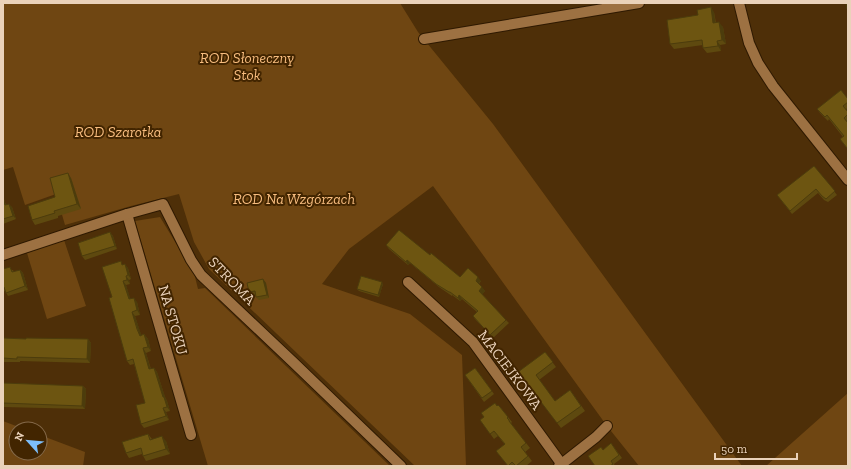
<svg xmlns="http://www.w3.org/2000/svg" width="851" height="469" font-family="'Zilla Slab',serif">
  <rect width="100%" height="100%" fill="#4e2f08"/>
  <!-- green -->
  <g fill="#6f4612">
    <polygon points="3,3 400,3 418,32 493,124 742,466 639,466 607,426 433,186 349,249 322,284 410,314 462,355 466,466 415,466 209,269 194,242 179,194 131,206 65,225 56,194 25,205 13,167 3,170"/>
    <polygon points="160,217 194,273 198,289 205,288 390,466 208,466 135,221"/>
    <polygon points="64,240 86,306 47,319 27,253"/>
    <polygon points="848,393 848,466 766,466"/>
    <polygon points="3,421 24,429 16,429 16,453 40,453 40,435 85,452 83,466 3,466"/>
  </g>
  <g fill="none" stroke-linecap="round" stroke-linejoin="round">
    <defs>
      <g id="street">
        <polyline points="739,3 749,43 758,63 773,86 848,180"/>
        <polyline points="424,39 639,3"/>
        <polyline points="127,214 191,435"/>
        <polyline points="3,255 127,214 163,204 191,260 201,275 294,363 401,466"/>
        <polyline points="408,282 473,342 563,466"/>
        <polyline points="559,466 596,437 607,426"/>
      </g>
    </defs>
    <!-- street casing -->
    <use href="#street" stroke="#2e1901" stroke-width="12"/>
    <!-- street -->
    <use href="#street" stroke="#9d7142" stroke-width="10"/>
  </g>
  <!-- wall -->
  <g fill="#5e490f">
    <polygon points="714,12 716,23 723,27 726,44 720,45 721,51 707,53 703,48 703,45 674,49 670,44 698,15"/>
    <polygon points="848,99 848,108 846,109 848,112 848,120 846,121 848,123 848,150 840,139 843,137 829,119 828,121 820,113 817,109"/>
    <polygon points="814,166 837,195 828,202 824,200 818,193 792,214 780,199"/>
    <polygon points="71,178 81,209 58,216 58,218 35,225 32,220 55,197"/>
    <polygon points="3,196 6,205 12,207 16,219 3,224"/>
    <polygon points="110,232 113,236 117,249 85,260 82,256"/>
    <polygon points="386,245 430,255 460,277 481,281 479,284 485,291 482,294 506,320 509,323 493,338 475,319 473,316 477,312 462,299 460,301 452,295 452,296 439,287 410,263 408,265 389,249"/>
    <polygon points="123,264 128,268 131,279 129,280 130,284 126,285 130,299 137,302 140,315 135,316 141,335 144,334 148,339 151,351 146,353 151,369 154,368 157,372 165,397 167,401 170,411 166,412 169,420 144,428 141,424 145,403 134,364 130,365 127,361 112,297"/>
    <polygon points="3,269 13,270 14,272 20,270 23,273 28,290 8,296 5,291 3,292"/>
    <polygon points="263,279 266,283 269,298 259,300 256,297 256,295 252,296 249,292"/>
    <polygon points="383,284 379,297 359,291 357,289"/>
    <polygon points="3,338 26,339 88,339 91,343 90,363 20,361 20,362 3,362"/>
    <polygon points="545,352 556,367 539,380 555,401 570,390 585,411 561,428 522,377"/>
    <polygon points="475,368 494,394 484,402 465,375"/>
    <polygon points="3,383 83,386 86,389 85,409 3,407"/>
    <polygon points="497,406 500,407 512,422 511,423 513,426 530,448 525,452 532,461 526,466 508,466 496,451 505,445 498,436 494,439 480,420"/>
    <polygon points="148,434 152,439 166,441 170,454 146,461 142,454 129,458 126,453"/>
    <polygon points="611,443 622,458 614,464 615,466 595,466 603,450"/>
  </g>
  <!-- shaded-wall -->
  <g fill="#4c3c0c">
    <polygon points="711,7 714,12 716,28 713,23"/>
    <polygon points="719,22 723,27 726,44 722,40"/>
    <polygon points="717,41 720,45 721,51 718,46"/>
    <polygon points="68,173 71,178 81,209 77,204"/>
    <polygon points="3,196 7,209 5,205 3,200"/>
    <polygon points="9,204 12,207 16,219 13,216"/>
    <polygon points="110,232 113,236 117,249 115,246"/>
    <polygon points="407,260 410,263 408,265 406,262"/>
    <polygon points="125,264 128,268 131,279 128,275"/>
    <polygon points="20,270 23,273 28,290 25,286"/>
    <polygon points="126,276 129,280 130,284 127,280"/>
    <polygon points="478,277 481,281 478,284 476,281"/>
    <polygon points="263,279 266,283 269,298 267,295"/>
    <polygon points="123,281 126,285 132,303 129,299"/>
    <polygon points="382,282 383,284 379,297 378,295"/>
    <polygon points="482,287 485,291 482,295 479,291"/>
    <polygon points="459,295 462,299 460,301 458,298"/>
    <polygon points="134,298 137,302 140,315 137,310"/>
    <polygon points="132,312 135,316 143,340 140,336"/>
    <polygon points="144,334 148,339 151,351 148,347"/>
    <polygon points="88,339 91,343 90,363 87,359"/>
    <polygon points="143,348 146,353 152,374 149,369"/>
    <polygon points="154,368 157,372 165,397 167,401 170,411 167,407 163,397"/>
    <polygon points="83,386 86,389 85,409 82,406"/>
    <polygon points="163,408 166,412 169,420 166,416"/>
    <polygon points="162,436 166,441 170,454 166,449"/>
  </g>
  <!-- building -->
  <g fill="#6d5511" stroke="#4c3c0c">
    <polygon points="846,3 848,3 848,9 847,9"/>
    <polygon points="711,7 713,23 719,22 722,40 717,41 718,46 703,48 702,40 670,44 667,20 698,15 697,10"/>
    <polygon points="841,90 848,99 848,102 843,106 848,112 848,114 844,118 848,123 848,147 847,148 840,139 844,136 827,115 825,117 817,109"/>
    <polygon points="814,166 835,191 826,199 822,196 816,189 790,211 777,195"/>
    <polygon points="68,173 77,204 54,211 55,213 32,220 28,206 55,197 50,178"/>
    <polygon points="3,200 5,205 9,204 13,216 3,219"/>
    <polygon points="399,230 430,255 431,253 460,277 468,268 478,277 476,281 482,287 479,291 506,320 490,335 473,316 478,311 459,295 458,298 450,292 449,292 436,284 407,260 406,262 386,245"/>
    <polygon points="110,232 115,246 82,256 78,243"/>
    <polygon points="121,261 122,265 125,264 128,275 126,276 127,280 123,281 129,299 134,298 137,310 132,312 137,329 140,336 144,334 148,347 143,348 149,369 154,368 163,397 164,397 167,407 163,408 166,416 141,424 136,405 145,403 133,359 127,361 109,298 112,297 102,267"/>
    <polygon points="10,267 12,272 20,270 25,286 6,293 4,287 3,287 3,269"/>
    <polygon points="361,276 382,282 378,295 357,289"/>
    <polygon points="263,279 267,295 256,297 255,291 249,292 247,283"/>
    <polygon points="3,338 26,339 26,338 88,339 87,359 17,357 17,359 3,358"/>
    <polygon points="545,352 553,362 536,375 555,401 570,390 581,406 557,423 518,372"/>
    <polygon points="475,368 492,391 482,398 465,375"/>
    <polygon points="3,383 83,386 82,406 3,403"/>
    <polygon points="495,403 497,406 498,405 500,407 508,417 507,418 509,420 509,421 526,443 521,447 528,456 516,466 512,462 508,466 496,451 505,444 494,431 490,434 480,420 484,417 481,413"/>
    <polygon points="148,434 150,440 162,436 166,449 143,456 141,448 126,453 122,442"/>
    <polygon points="611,443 619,455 611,461 613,464 610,466 595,466 588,456 601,447 603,450"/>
  </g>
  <g text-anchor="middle" stroke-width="4" stroke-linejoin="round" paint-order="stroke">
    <!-- park labels -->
    <g font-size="15" font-style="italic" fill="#f8bd7f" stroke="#422500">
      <text x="247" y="63">ROD Słoneczny<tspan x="247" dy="17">Stok</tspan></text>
      <text x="118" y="137">ROD Szarotka</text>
      <text x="294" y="204">ROD Na Wzgórzach</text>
    </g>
    <!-- street labels -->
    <g font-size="15" fill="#ead2ba" stroke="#422500">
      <text transform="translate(232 281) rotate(46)" y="5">STROMA</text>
      <text transform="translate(173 320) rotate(74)" y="5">NA STOKU</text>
      <text transform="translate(510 370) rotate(53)" y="5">MACIEJKOWA</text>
    </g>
  </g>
  <!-- border -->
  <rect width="851" height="469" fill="none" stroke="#ead2ba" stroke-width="8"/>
  <!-- north arrow -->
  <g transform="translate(28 441) rotate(297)"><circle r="19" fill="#422500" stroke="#856a4a"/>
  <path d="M0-3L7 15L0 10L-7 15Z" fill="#7dbef9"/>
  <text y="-6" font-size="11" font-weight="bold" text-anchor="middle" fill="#ead2ba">N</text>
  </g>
  <!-- scale -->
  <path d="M715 453v6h82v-6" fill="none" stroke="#ead2ba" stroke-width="2"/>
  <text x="721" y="453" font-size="12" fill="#ead2ba" stroke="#422500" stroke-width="3" paint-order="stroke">50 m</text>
</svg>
